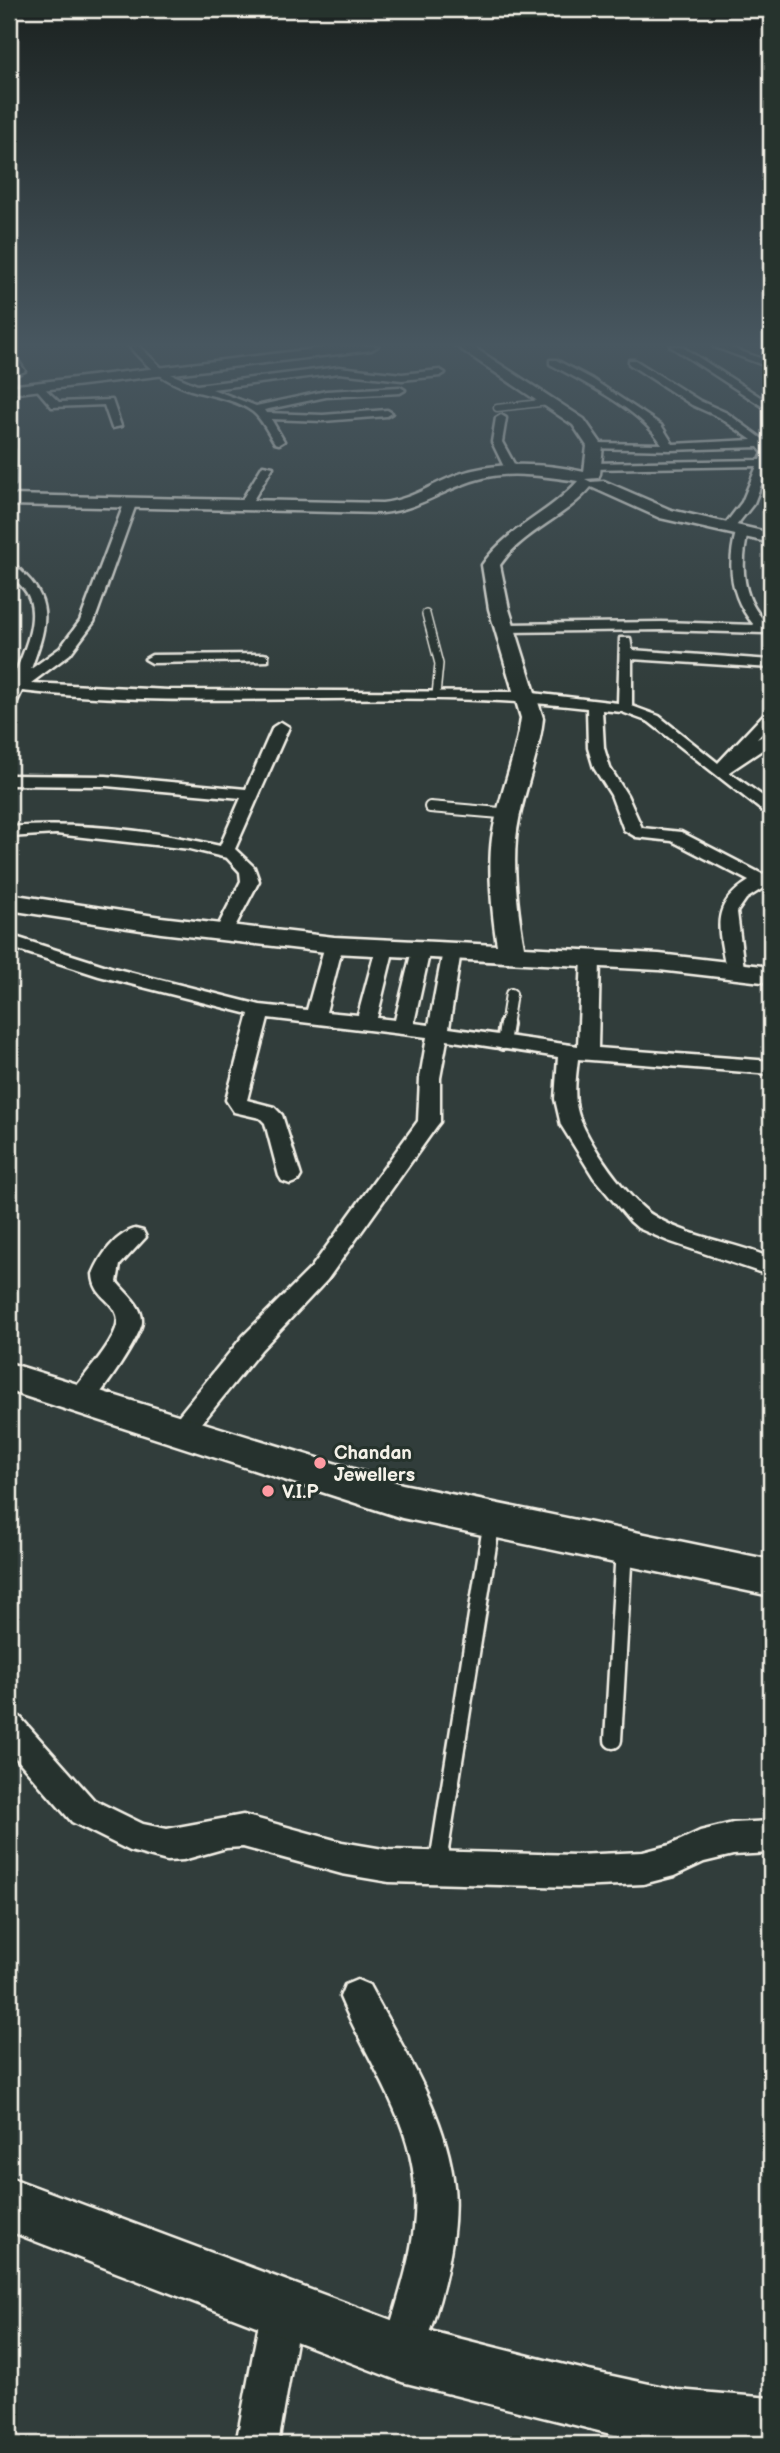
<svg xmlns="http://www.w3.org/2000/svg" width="780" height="2453" font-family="'Balsamiq Sans',sans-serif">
  <rect width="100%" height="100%" fill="#313d3b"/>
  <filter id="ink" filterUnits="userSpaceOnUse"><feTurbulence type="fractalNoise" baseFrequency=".0143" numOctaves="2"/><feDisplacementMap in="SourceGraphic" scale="14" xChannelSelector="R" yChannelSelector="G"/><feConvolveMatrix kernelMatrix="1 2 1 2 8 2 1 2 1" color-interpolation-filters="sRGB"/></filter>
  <g filter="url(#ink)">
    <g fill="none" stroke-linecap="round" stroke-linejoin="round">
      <defs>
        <polyline id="lane-far5" points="497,408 549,402"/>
        <polyline id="lane-far4" points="426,614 439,664 436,695"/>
        <g id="lane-far3">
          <polyline points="430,807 512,814"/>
          <polyline points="506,1026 511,994"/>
        </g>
        <polyline id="lane-far2" points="503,1043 506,1024"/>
        <g id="lane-far1">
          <polyline points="613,1740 624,1548"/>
          <polyline points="439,1856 492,1520"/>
        </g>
        <polyline id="lane" points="438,1865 440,1855"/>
        <g id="street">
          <path d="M129 346H139L166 372 197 385 339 367 402 374 440 370 445 373 440 376 402 380 339 373 212 389 256 406 326 391 400 387 405 390 400 393 326 397 264 410 266 413 323 415 387 410 392 413 387 416 323 421 271 419 284 441 279 444 275 443C268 433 262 419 253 412 236 399 211 396 191 390 165 382 146 367 129 346Z"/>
          <polygon points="670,346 681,346 771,404 762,406"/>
          <polygon points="712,346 726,346 771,362 771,368"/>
          <polygon points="9,350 12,351 25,371 9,378 9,372 14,370 9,360"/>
          <path d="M550 360H556L592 379 661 425 673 444 752 440 719 417 692 405 629 364V360H635L700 401 727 413 764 440 770 441 771 459 754 503 736 526 726 523 742 502 757 466 591 469 585 466 591 463 760 460 763 453 758 447 670 450 591 448 590 446 595 443 662 444C641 410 585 383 550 364Z"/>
          <polygon points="39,383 59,402 112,400 121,426 112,428 104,405 52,407 34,386"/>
          <polygon points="501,415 506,418 502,442 518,471 512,474 506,471 492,442 496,418"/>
          <polygon points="9,447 14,450 15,484 9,487"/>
          <polygon points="263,465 273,467 250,505 242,505 240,503"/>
          <path d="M129 503 135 507 94 622 70 654 31 683 168 690 524 692 618 703 620 638H630L632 650 771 660V668L632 659V706L659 716 718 763 766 712 771 711V724L757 739 771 732V744L729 772 771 802V815L765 813 649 722 622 712 602 710 604 748 610 768 627 795 642 828 681 832 762 874 771 871V883L746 899 737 912 744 969 742 973H728L726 969C719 929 709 906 749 881L672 841 636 837 624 830 611 795 594 768 588 748 587 708C400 686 209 712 22 691L14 708 9 709V681H12C21 658 38 625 30 600 27 589 16 581 9 574V563C16 565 21 571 26 576 56 606 43 635 31 669L60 648 80 621 123 507Z"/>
          <path d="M742 528 748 532C740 565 741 603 771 626V636L764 633 662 630 505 632 498 628 505 624 662 622 754 625C730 597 727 566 736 532Z"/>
          <polygon points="263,654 268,655 268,661 152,663 145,659 152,655"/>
          <path d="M281 722 289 727 235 849 254 867 259 881 230 936 224 937 215 932 241 881 240 872 227 858 190 849 56 834 9 837V827C78 822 152 830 220 846L241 798 106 786 9 785V775L106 776 246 789 273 727Z"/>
          <path d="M9 935 113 968 260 1005 307 1010 325 945 334 939 343 945 326 1012 358 1015 376 948 385 942 394 948 377 1018 395 1020 412 950 421 944 430 950 414 1023 429 1025 443 951 452 945 461 951 449 1028 578 1046 582 958 591 952 598 954 600 958 598 1048 771 1061V1074L578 1059C576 1077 573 1095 578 1113 586 1141 629 1201 654 1216 689 1238 734 1242 771 1258V1276L668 1241 638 1228 630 1221 594 1178 561 1125 555 1099 558 1057 447 1040 440 1078V1122L436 1127 327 1280 261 1350 189 1439 180 1443 171 1439 167 1432 171 1425 243 1336 311 1268 418 1121 420 1078 427 1037 268 1018 247 1100 274 1107 282 1115 301 1176 298 1181 290 1184 282 1181 279 1176 265 1123 260 1118 234 1112 226 1100 249 1014 99 976 9 947Z"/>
          <path d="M135 1229 143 1231 146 1237 120 1265 117 1282C126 1294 143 1306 142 1322 141 1336 98 1402 86 1408 81 1411 77 1409 71 1407L67 1400C77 1381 124 1336 117 1315 112 1299 94 1297 93 1274 101 1255 115 1235 135 1229Z"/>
          <polygon points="9,1713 20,1717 94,1800 143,1824 167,1829 243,1815 342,1842 389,1850 576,1855 643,1852 670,1845 700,1831 733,1823 771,1821 771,1853 733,1855 704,1862 674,1876 643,1884 576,1887 389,1882 342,1874 243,1847 226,1848 183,1860 167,1861 130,1851 72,1822 9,1750"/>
          <path d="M357 1980 369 1985C402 2047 447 2114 454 2186 459 2242 438 2315 416 2367L402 2373 388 2367 382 2353C408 2263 436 2201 394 2108 378 2070 356 2035 340 1997L345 1985Z"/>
          <polygon points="282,2287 296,2293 302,2307 278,2444 236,2444 262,2307 268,2293"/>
        </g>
        <g id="secondary">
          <polygon points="338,346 378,346 371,350 9,394 9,386"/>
          <path d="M456 346H472L584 419 603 446 600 474 598 478 585 479 591 482 604 481 671 510 771 533V543L660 518 591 487C565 518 523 531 500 565L509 609 543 718C539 759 520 798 516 839 513 874 518 913 524 947L659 954 771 967V983L659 970 334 953 161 933 9 910V894L161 917 334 937 497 945C492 915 488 868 492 838 498 797 516 759 521 718L489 609 482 565C507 528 549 514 578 481 546 477 511 470 479 479 444 488 422 509 382 513L9 505V495L382 503C411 500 432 484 459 474 497 461 545 463 584 472L587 446 573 425Z"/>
          <polygon points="9,1363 402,1484 771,1560 771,1596 402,1518 9,1391"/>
          <polygon points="9,2177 402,2324 589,2371 677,2390 771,2398 771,2444 651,2444 402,2382 9,2231"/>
        </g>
      </defs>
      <!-- lane-far5 casing -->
      <use href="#lane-far5" stroke="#f4f1e8" stroke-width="9"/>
      <!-- lane-far4 casing -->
      <use href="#lane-far4" stroke="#f4f1e8" stroke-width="10"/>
      <!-- lane-far3 casing -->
      <use href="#lane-far3" stroke="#f4f1e8" stroke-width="14"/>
      <!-- lane-far2 casing -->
      <use href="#lane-far2" stroke="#f4f1e8" stroke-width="18"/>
      <!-- lane-far1 casing -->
      <use href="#lane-far1" stroke="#f4f1e8" stroke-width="21"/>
      <!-- lane casing -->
      <use href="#lane" stroke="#f4f1e8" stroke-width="25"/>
      <!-- street casing -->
      <use href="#street" stroke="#f4f1e8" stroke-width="5"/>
      <!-- secondary casing -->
      <use href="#secondary" stroke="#f4f1e8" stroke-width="5"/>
      <!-- lane-far5 -->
      <use href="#lane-far5" stroke="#26332d" stroke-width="6"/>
      <!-- lane-far4 -->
      <use href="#lane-far4" stroke="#26332d" stroke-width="7"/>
      <!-- lane-far3 -->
      <use href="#lane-far3" stroke="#26332d" stroke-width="10"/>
      <!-- lane-far2 -->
      <use href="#lane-far2" stroke="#26332d" stroke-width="12"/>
      <!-- lane-far1 -->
      <use href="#lane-far1" stroke="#26332d" stroke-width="16"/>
      <!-- lane -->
      <use href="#lane" stroke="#26332d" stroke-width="20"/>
      <!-- street -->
      <use href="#street" fill="#26332d" fill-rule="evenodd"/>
      <!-- secondary -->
      <use href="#secondary" fill="#26332d" fill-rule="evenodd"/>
    </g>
  </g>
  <!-- sky -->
  <linearGradient id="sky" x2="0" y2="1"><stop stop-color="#1b2220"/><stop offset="0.5" stop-color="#485760"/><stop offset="1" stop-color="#485760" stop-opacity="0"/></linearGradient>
  <rect width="780" height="689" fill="url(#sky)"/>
  <!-- markers -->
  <g fill="#ff9aa2" stroke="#26332d" stroke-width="2.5">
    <circle cx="320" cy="1463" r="7"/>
    <circle cx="268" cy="1491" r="7"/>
  </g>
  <g text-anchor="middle" stroke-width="6" stroke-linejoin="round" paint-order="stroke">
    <!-- poi labels -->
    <g font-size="19" font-weight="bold" fill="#f4f1e8" stroke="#26332d" text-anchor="start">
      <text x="334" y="1459">Chandan<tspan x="334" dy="22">Jewellers</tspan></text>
      <text x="282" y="1498">V.I.P</text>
    </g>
  </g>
  <!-- margin -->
  <rect width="780" height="2453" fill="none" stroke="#26332d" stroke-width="35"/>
  <rect x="18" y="18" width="745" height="2418" fill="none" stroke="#f4f1e8" stroke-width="2.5" filter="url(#ink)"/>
</svg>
